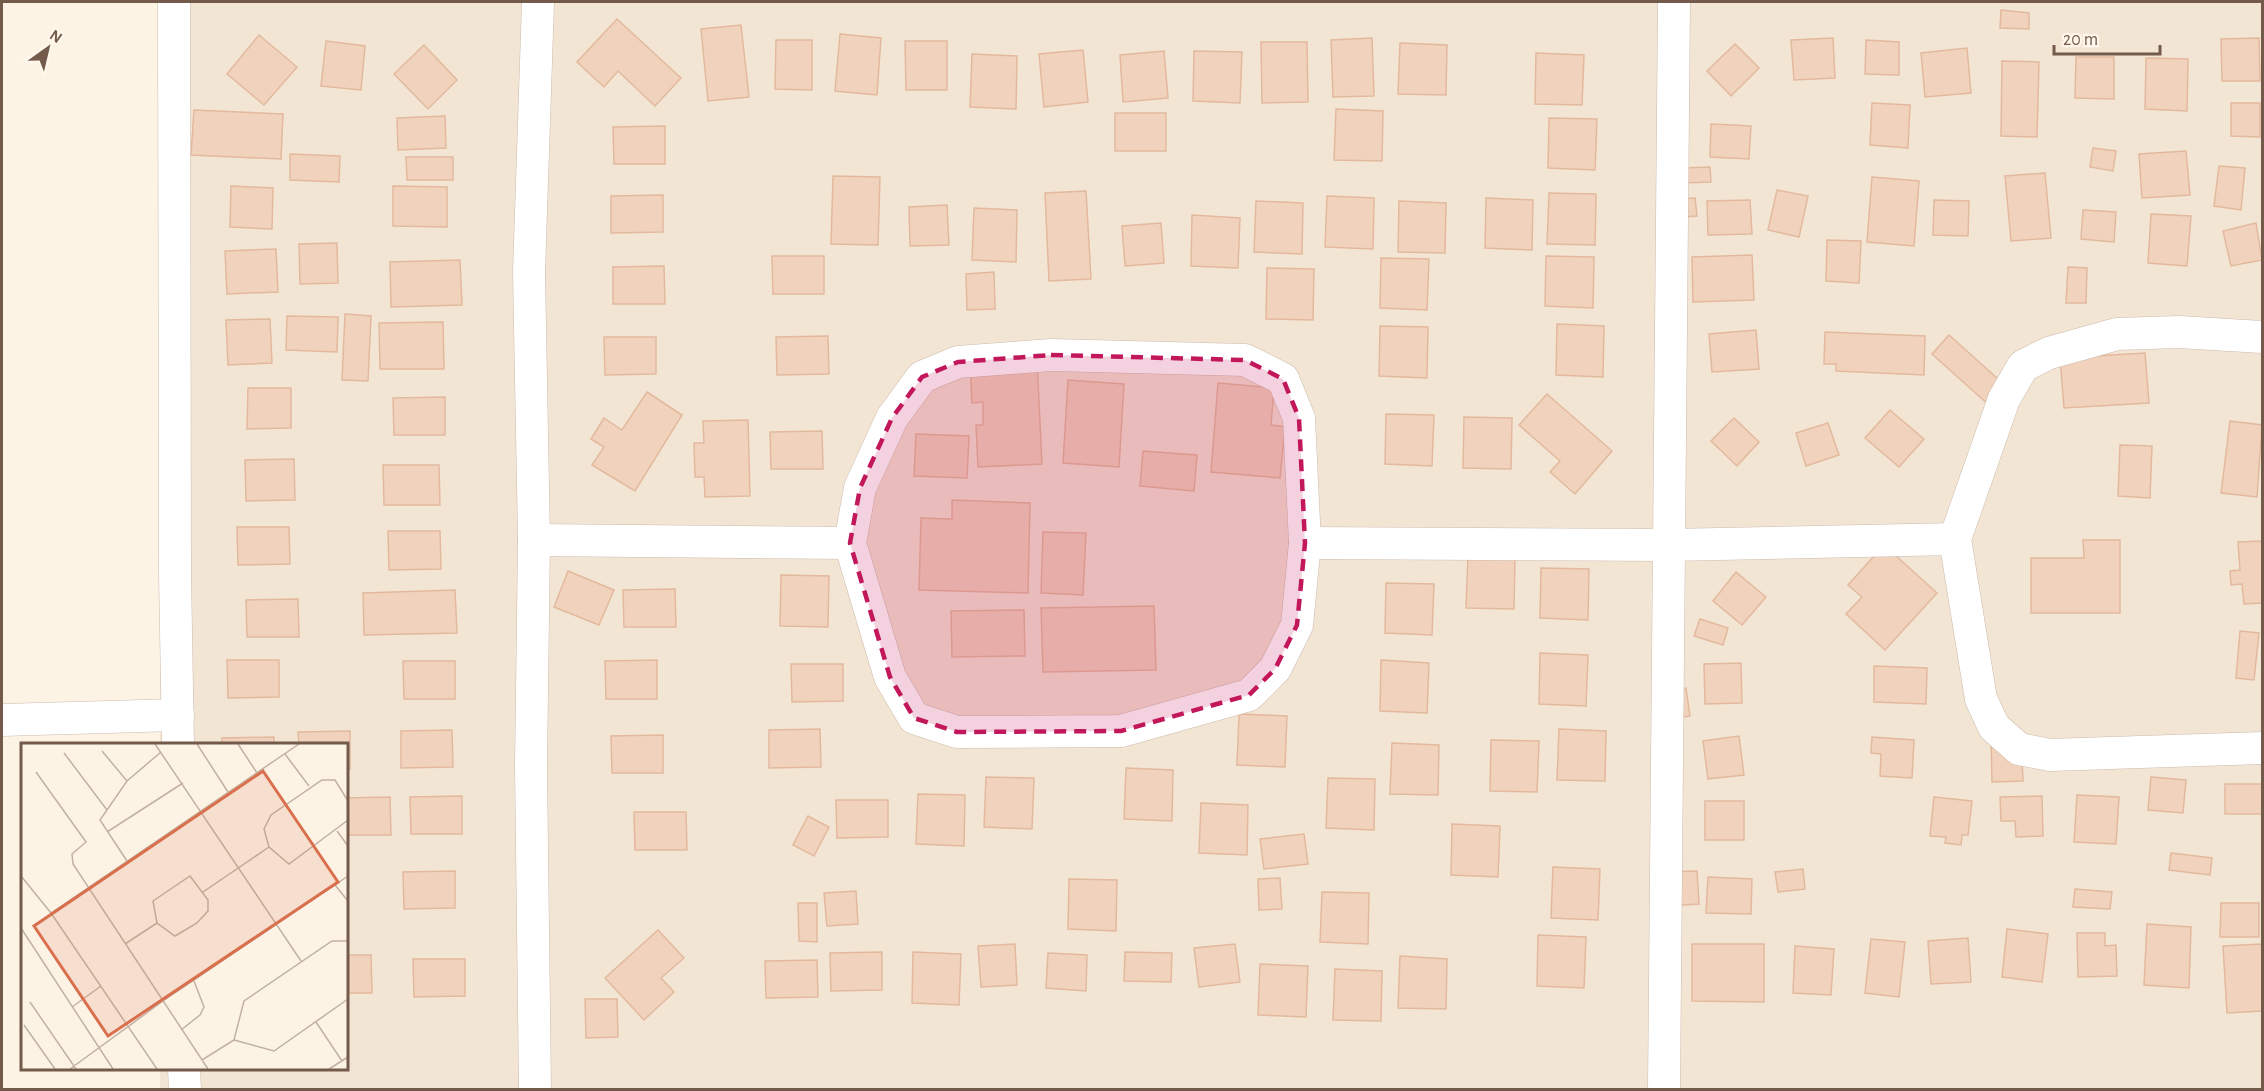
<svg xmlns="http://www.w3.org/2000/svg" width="2264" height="1091" font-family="'Alegreya Sans',sans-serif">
  <rect width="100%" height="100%" fill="#fcf3e5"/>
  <!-- residential -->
  <polygon fill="#f3e5d4" points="160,2 2262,2 2262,1089 160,1089 160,1069 346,1068 346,744 160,744"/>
  <!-- building -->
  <g fill="#f1d3bd" stroke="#e3b99e" stroke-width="1.5">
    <polygon points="2001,10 2029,13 2029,29 2000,28"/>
    <polygon points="617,19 681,78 655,106 618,71 604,87 577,62"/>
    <polygon points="741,25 749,97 708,101 701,29"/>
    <polygon points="840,34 881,38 877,95 835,91"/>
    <polygon points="259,35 297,67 264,105 227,74"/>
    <polygon points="1372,38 1374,96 1333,97 1331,40"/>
    <polygon points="1833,38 1835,78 1794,80 1791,40"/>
    <polygon points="2259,38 2260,81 2222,81 2221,39"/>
    <polygon points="776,40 812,40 812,90 775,89"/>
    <polygon points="1866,40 1899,42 1899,75 1865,74"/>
    <polygon points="326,41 365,46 361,90 321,86"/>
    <polygon points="905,41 947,41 947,90 906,90"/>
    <polygon points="1261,42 1307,42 1308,102 1262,103"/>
    <polygon points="1400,43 1447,45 1446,95 1398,94"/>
    <polygon points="1735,44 1759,68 1731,96 1707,71"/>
    <polygon points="424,45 457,80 428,109 394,74"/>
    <polygon points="1967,48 1971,93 1925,97 1921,53"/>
    <polygon points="1083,50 1088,102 1044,107 1039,54"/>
    <polygon points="1164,51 1168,98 1123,102 1120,55"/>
    <polygon points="1194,51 1242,52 1240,103 1193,101"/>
    <polygon points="1536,53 1584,55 1582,105 1535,104"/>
    <polygon points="972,54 1017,56 1016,109 970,107"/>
    <polygon points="2076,57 2114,57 2114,99 2075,98"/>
    <polygon points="2146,58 2188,59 2187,111 2145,109"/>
    <polygon points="2002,61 2039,62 2037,137 2001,136"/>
    <polygon points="1872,103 1910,105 1908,148 1870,145"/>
    <polygon points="2231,103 2260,103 2260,137 2231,136"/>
    <polygon points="1336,109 1383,111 1382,161 1334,160"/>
    <polygon points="194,110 283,114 281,159 191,155"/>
    <rect x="1115" y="113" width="51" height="38"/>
    <polygon points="445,116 446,148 398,150 397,118"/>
    <polygon points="1549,118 1597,119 1595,170 1548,168"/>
    <polygon points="1711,124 1751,126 1749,159 1710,157"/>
    <polygon points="665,126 665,164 614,164 613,127"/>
    <polygon points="2093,148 2116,151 2113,171 2090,167"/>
    <polygon points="2186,151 2190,195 2142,198 2139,154"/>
    <polygon points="290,154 340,156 339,182 290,180"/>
    <polygon points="406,157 453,157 453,180 407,180"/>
    <polygon points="2219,166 2245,168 2241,210 2214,206"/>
    <polygon points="1710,167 1711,182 1683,183 1682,168"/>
    <polygon points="2045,173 2051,238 2011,241 2005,176"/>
    <polygon points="833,176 880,177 878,245 831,244"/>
    <polygon points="1872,177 1919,181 1914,246 1867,242"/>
    <polygon points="231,186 273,188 272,229 230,227"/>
    <polygon points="393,186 447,187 447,227 393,226"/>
    <polygon points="1777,190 1808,196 1799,237 1768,230"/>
    <polygon points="1086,191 1091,279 1049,281 1045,193"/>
    <polygon points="1549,193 1596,194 1595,245 1547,244"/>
    <polygon points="663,195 663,232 611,233 611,196"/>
    <polygon points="1327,196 1374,198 1373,249 1325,247"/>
    <polygon points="1486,198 1533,200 1532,250 1485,248"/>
    <polygon points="1695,198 1697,216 1683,217 1681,199"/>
    <polygon points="1750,200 1752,234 1708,235 1707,201"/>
    <polygon points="1934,200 1969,201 1968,236 1933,235"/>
    <polygon points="1256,201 1303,203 1302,254 1254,252"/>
    <polygon points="1399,201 1446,203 1445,253 1398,252"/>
    <polygon points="947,205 949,245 910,246 909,207"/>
    <polygon points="974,208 1017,210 1016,262 972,260"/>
    <polygon points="2083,210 2116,212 2114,242 2081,239"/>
    <polygon points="2151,214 2191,216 2187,266 2148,263"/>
    <polygon points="1192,215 1240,218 1238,268 1191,266"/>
    <polygon points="1161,223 1164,263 1125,266 1122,226"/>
    <polygon points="2256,223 2262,260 2231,266 2223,231"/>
    <polygon points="1827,240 1861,241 1859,283 1826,281"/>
    <polygon points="337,243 338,283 300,284 299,244"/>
    <polygon points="276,249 278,292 227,294 225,251"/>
    <polygon points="1752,255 1754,300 1693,302 1692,257"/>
    <polygon points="772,256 824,256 824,294 773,294"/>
    <polygon points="1546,256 1594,257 1593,308 1545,306"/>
    <polygon points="1381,258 1429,259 1427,310 1380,308"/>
    <polygon points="460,260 462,305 391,307 390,262"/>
    <polygon points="664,266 665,304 613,304 613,267"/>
    <polygon points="2068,267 2087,268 2086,303 2066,303"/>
    <polygon points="1267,268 1314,269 1313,320 1266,319"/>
    <polygon points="994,272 995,309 967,310 966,274"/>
    <polygon points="345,314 371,316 368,381 342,380"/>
    <polygon points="287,316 338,317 337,352 286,350"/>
    <polygon points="270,319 272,363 228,365 226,320"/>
    <polygon points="443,322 444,369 380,369 379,323"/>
    <polygon points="1557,324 1604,326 1603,377 1556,375"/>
    <polygon points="1380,326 1428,327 1427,378 1379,376"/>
    <polygon points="1756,330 1759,369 1712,372 1709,334"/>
    <polygon points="1825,332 1925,336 1924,375 1836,371 1836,364 1824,364"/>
    <polygon points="1949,335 2007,387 1990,406 1932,354"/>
    <polygon points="828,336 829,374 777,375 776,337"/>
    <polygon points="604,337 656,337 656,374 605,375"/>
    <polygon points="2145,353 2149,403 2064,408 2060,358"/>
    <polygon points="1037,361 1042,464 978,467 976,425 983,425 983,402 972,403 970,364"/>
    <polygon points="1068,380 1124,384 1119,467 1063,463"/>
    <polygon points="1218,383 1274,388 1271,425 1285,427 1280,478 1211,472"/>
    <polygon points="248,388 291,388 291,428 247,429"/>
    <polygon points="647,392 682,415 635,491 592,465 604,447 591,439 604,418 622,430"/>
    <polygon points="1547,394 1612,451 1575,494 1550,472 1560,461 1519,425"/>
    <polygon points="445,397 445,435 394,435 393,398"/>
    <polygon points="1890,410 1924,439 1899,467 1865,438"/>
    <polygon points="1386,414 1434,415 1432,466 1385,464"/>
    <polygon points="1464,417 1512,418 1511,469 1463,468"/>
    <polygon points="1734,418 1759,442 1737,466 1711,441"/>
    <polygon points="748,420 750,496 705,497 704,477 695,477 694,443 704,443 703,421"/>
    <polygon points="2230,421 2262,425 2257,497 2221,493"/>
    <polygon points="1828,423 1839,455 1806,466 1796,433"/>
    <polygon points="822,431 823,469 771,469 770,432"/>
    <polygon points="916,434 969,436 967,478 914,476"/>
    <polygon points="2120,445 2152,446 2150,498 2118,496"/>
    <polygon points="1143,451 1197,455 1194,491 1140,486"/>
    <polygon points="294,459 295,500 246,501 245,460"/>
    <polygon points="383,465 439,465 440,505 384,505"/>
    <polygon points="952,500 1030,503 1028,593 919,590 921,518 952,519"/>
    <polygon points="237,527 289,527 290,564 238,565"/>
    <polygon points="388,531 440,531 441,569 389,570"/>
    <polygon points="1043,532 1086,533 1083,595 1041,593"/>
    <polygon points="2083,540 2120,540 2120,613 2031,613 2031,558 2084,558"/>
    <polygon points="2262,541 2262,603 2244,604 2242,584 2231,585 2230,571 2240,570 2238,542"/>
    <polygon points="1884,545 1937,593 1885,650 1846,614 1862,597 1848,585"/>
    <polygon points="1468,556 1515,558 1514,609 1466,608"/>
    <polygon points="1541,568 1589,569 1588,620 1540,618"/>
    <polygon points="568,571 614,590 599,625 554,607"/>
    <polygon points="1736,572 1766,597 1742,625 1713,601"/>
    <polygon points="781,575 829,576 828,627 780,626"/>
    <polygon points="1386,583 1434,584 1432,635 1385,633"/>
    <polygon points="675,589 676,627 624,627 623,590"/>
    <polygon points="455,590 457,633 364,635 363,593"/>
    <polygon points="298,599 299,637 247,637 246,600"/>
    <polygon points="1154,606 1156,670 1043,672 1041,608"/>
    <polygon points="1024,610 1025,656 952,657 951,611"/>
    <polygon points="1700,619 1728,628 1723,645 1694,636"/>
    <polygon points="2240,631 2259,633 2254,680 2236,678"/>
    <polygon points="1540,653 1588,655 1586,706 1539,704"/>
    <polygon points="227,660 279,660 279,697 228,698"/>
    <polygon points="657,660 657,699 606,699 605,661"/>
    <polygon points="1381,660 1429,663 1427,713 1380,711"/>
    <polygon points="403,661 455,661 455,699 404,699"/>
    <polygon points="1741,663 1742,703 1705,704 1704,664"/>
    <polygon points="791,664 843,664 843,701 792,702"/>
    <polygon points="1874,666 1927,668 1926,704 1874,702"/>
    <polygon points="1686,688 1690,716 1673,719 1669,691"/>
    <polygon points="1239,714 1287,716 1285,767 1237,765"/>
    <polygon points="820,729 821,767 769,768 769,730"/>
    <polygon points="1559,729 1606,731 1605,781 1557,780"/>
    <polygon points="452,730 453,767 401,768 401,731"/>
    <polygon points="350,731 350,769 346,769 346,744 299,744 298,732"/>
    <polygon points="2021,733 2023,781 1992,782 1991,735"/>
    <polygon points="663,735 663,773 612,773 611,736"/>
    <polygon points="1739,736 1744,775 1708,779 1703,741"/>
    <polygon points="274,737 274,744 222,744 222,738"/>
    <polygon points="1872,737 1914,740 1912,778 1880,776 1881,754 1871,753"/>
    <polygon points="1491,740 1539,741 1537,792 1490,791"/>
    <polygon points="1392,743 1439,745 1438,795 1390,794"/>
    <polygon points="1126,768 1173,770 1172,821 1124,819"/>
    <polygon points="986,777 1034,778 1032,829 984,827"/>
    <polygon points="2151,777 2186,780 2183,813 2148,810"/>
    <polygon points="1328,778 1375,779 1374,830 1326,828"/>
    <rect x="2225" y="784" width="37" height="30"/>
    <polygon points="918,794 965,795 964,846 916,844"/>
    <polygon points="2077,795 2119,797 2116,844 2074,842"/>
    <polygon points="462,796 462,834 411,834 410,797"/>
    <polygon points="2042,796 2043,836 2016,837 2015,821 2001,821 2000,797"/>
    <polygon points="390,797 391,835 346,835 346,798"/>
    <polygon points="1934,797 1972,801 1968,835 1962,835 1961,845 1945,843 1946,837 1930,836"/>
    <polygon points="836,800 888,800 888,837 837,838"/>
    <rect x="1705" y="801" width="39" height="39"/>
    <polygon points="1201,803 1248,805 1247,855 1199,853"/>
    <polygon points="634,812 686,812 687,850 635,850"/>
    <polygon points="808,816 829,827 814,856 793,845"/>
    <polygon points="1452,824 1500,826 1498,877 1451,875"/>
    <polygon points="1304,834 1308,864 1264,869 1260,839"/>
    <polygon points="2171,853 2212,858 2210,875 2169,870"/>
    <polygon points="1553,867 1600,869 1598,920 1551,918"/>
    <polygon points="1803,869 1805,889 1778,892 1775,872"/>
    <polygon points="455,871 455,908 404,909 403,872"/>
    <polygon points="1697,871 1699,904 1668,906 1666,872"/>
    <polygon points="1708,877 1752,879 1751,914 1706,913"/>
    <polygon points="1280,878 1282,909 1259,910 1258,879"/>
    <polygon points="1069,879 1117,880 1116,931 1068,929"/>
    <polygon points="2075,889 2112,892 2110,909 2073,907"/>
    <polygon points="856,891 858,924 827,926 824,893"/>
    <polygon points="1322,892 1369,893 1368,944 1320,942"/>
    <polygon points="798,903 817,903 817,942 799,941"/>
    <polygon points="2221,903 2259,903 2259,937 2220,937"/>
    <polygon points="2147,924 2191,927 2189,988 2144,985"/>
    <polygon points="2007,929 2048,934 2042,982 2002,977"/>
    <polygon points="658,930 684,958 661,978 674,992 644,1020 605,978"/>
    <polygon points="2077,933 2105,933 2105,946 2116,945 2117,976 2078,977"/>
    <polygon points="1538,935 1586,937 1584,988 1537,986"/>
    <polygon points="1968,938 1971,982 1931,984 1928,941"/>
    <polygon points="1871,939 1905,942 1899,997 1865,993"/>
    <polygon points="1015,944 1017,985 981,987 978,946"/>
    <polygon points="1235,944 1240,982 1199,987 1194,948"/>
    <polygon points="1692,944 1764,944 1764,1002 1692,1001"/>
    <polygon points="2262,944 2262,1011 2227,1013 2223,946"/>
    <polygon points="1795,946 1834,949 1831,995 1793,993"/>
    <polygon points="882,952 882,990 831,991 830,953"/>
    <polygon points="913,952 961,954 959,1005 912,1003"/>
    <polygon points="1125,952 1172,953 1171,982 1124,981"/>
    <polygon points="1048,953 1087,955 1086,991 1046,988"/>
    <polygon points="346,955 371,955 372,993 346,993"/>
    <polygon points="1400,956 1447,959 1446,1009 1398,1008"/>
    <polygon points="413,959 465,959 465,996 414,997"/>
    <polygon points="817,960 818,997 766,998 765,961"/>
    <polygon points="1260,964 1308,966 1306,1017 1258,1015"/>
    <polygon points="1335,969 1382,971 1381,1021 1333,1020"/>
    <polygon points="585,999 617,999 618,1037 586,1038"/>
  </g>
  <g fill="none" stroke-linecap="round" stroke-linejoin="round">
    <defs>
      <g id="minor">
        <polyline points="174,2 175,574 178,744"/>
        <polyline points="2262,337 2179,332 2117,334 2049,353 2023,366 2004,399 1955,539 1981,699 1994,727 2019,749 2050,755 2262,748"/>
        <polygon points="1051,355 1245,360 1283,379 1299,418 1305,543 1297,625 1275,669 1249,695 1121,731 957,732 914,718 890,677 850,543 860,488 892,418 922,377 958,362"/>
        <polyline points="534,540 850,543"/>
        <polyline points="1305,543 1670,545 1955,539"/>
        <polyline points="2,720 178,715"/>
        <polyline points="184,1068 185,1090"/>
        <polyline points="535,1090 531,767 534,540 529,272 538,2"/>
        <polyline points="1664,1090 1674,2"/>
      </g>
    </defs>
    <!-- minor casing -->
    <use href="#minor" stroke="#cdbbac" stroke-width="33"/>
    <!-- minor -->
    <use href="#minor" stroke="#fff" stroke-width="32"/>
  </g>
  <!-- marked area -->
  <path fill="#c2185b" fill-opacity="0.2" stroke="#c2185b" stroke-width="4.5" stroke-dasharray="12 8" stroke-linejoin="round" d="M1051 355 1245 360 1283 379 1299 418 1305 543 1297 625 1275 669 1249 695 1121 731 957 732 914 718 890 677 850 543 860 488 892 418 922 377 958 362Z"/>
  <!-- overview -->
  <g transform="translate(21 743)">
    <rect width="327" height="327" fill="#fcf3e5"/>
    <path fill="none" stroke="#c2b1a2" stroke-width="1.5" d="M134 1 280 218M176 1 207 49M217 1 236 30M81 8 106 38M43 10 86 67M264 11 288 43M15 29 65 99 51 111 52 121 187 326M327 58 314 37H301L250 72 243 86 248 104 268 121 327 77M316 88 327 103M86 89 162 40M106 118 79 77 106 38 140 9M0 133 30 170 136 326M169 133 187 157V168L176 180 154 193 136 180 132 158ZM314 142 327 158M182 149 248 104M30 170 278 1M0 185 92 326M104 201 136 180M9 259 55 326M51 264 80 243M295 279 321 318M3 282 34 326M160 287 179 272 183 264 173 238M213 297 253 308 327 256M181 317 213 297 223 258 311 198H327M49 326 142 258 327 133M308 326 327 314"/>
    <path fill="#d96f4c" fill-opacity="0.15" stroke="#d96f4c" stroke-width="3" d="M242 28 317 139 87 293 13 183Z"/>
    <rect width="327" height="327" fill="none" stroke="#745a4b" stroke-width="3"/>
  </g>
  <!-- border -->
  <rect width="2264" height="1091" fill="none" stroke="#745a4b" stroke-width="6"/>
  <!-- north arrow -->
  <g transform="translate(48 48) rotate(34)" stroke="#fff7eb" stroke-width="4.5" paint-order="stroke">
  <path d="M0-4.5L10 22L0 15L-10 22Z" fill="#745a4b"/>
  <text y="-9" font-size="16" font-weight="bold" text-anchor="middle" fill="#745a4b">N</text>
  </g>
  <!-- scale -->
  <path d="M2054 45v9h106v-9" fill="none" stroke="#745a4b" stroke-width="3"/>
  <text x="2063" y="45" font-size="18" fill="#745a4b" stroke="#fff7eb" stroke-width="4.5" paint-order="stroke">20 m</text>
</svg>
